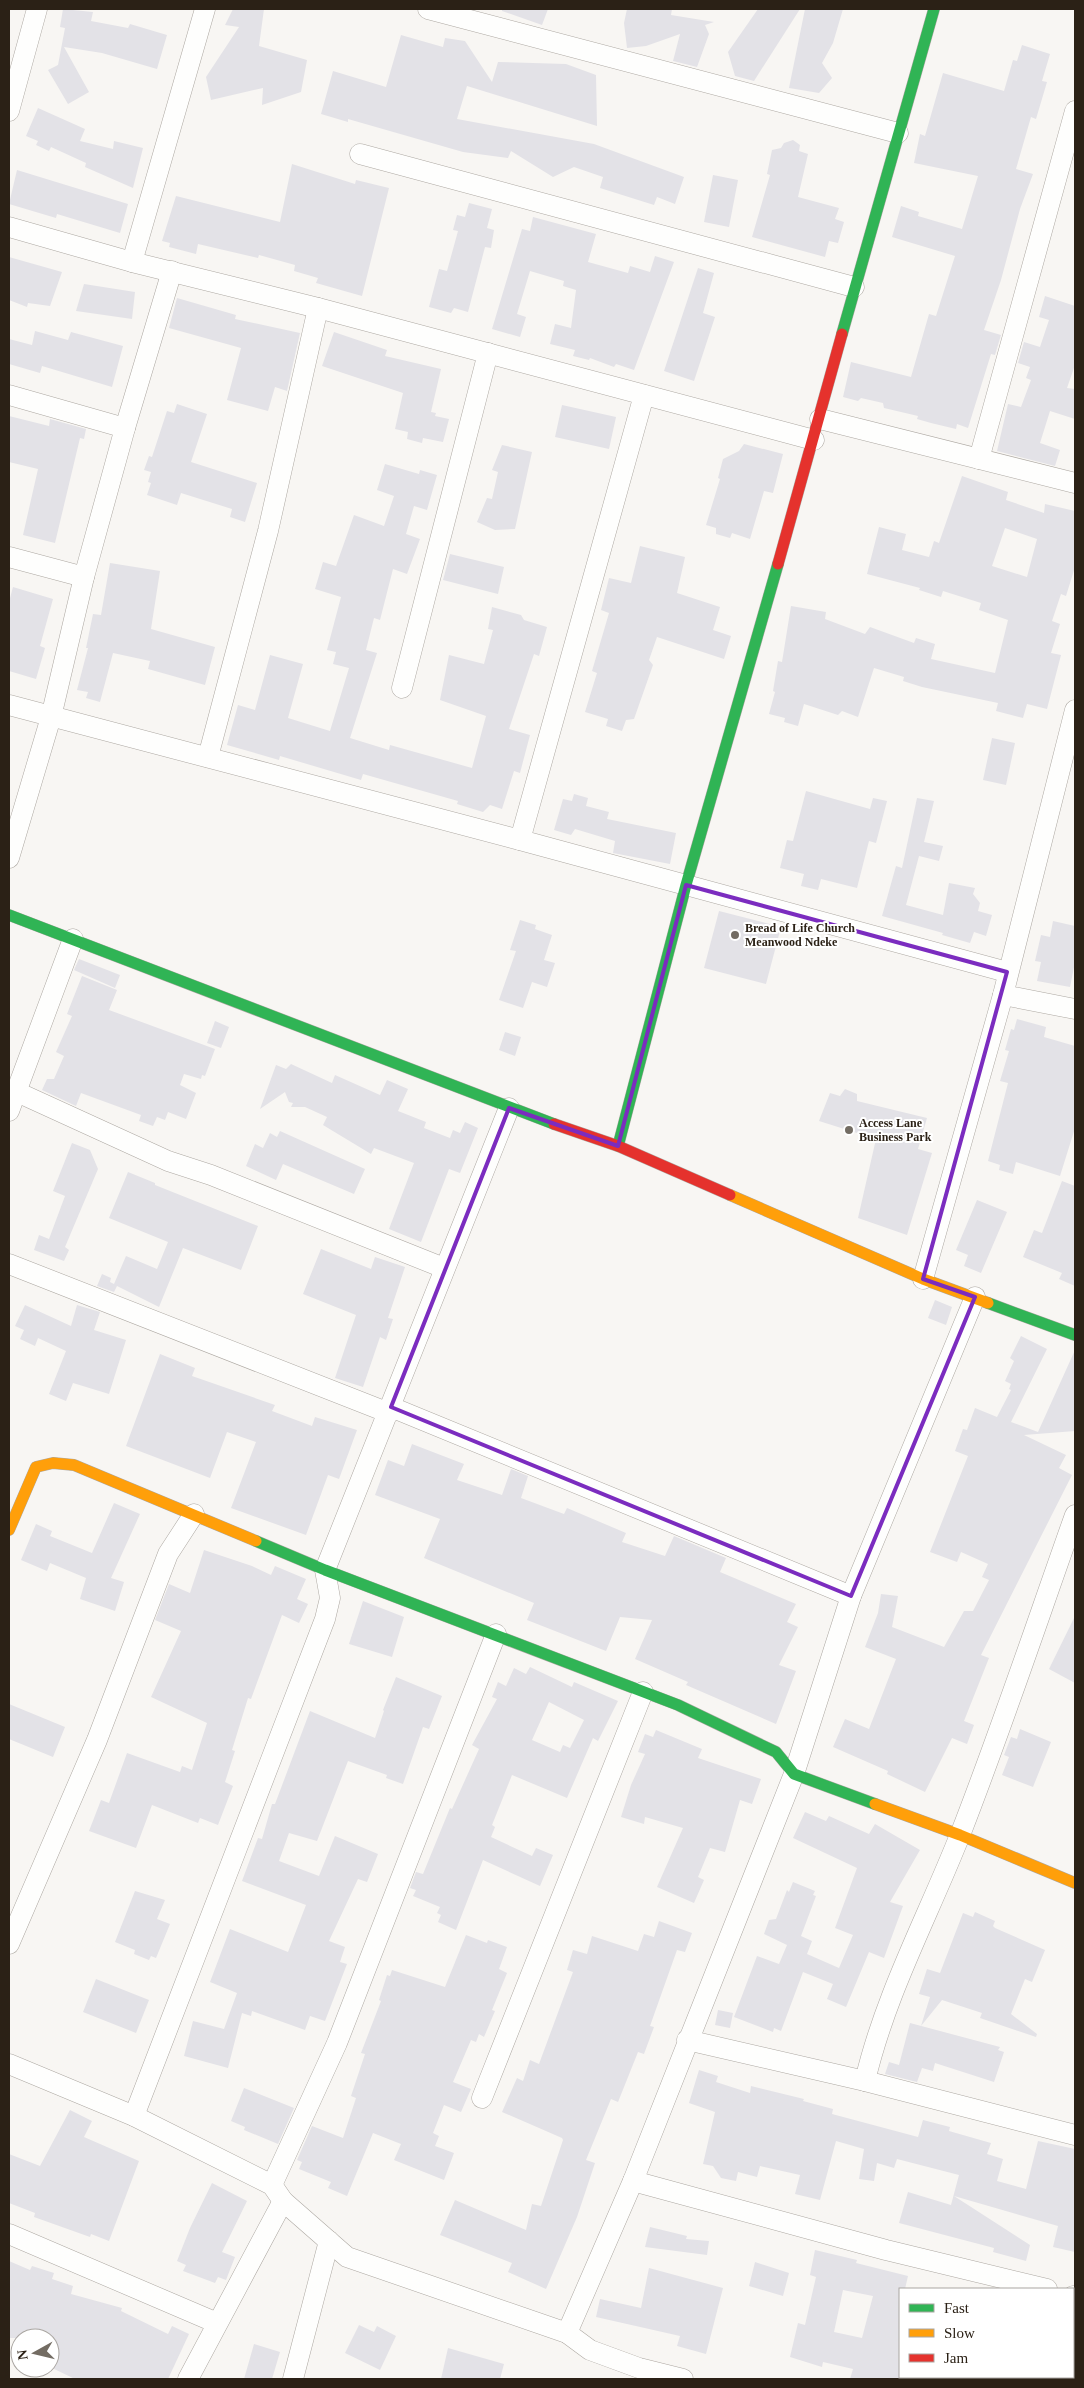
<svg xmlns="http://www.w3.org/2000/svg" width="1084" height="2388" font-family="Georgia,serif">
  <rect width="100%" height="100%" fill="#f8f6f3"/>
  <!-- building -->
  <g fill="#e3e2e7" fill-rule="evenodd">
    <polygon points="63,9 93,12 91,21 128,28 130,24 167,35 157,69 102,53 64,47 89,92 68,104 48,70 58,65 65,28 60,27"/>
    <polygon points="233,9 264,9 259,46 307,60 301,92 262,105 263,88 211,100 206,77 239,27 225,25"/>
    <polygon points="502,9 548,9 542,25 502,11"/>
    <polygon points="627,9 672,9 671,15 714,22 705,25 709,34 697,67 673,61 680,34 646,46 627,48 624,23"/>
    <polygon points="758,9 800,9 754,81 735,76 728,52"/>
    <polygon points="805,9 843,9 833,43 822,63 832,78 819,93 789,88"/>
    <polygon points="401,35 443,47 445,38 465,41 492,82 498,62 566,64 596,75 597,126 467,86 457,119 594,144 684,177 675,204 657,197 654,205 600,188 603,177 574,167 553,177 511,151 508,158 463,152 348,119 348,122 321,114 333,71 386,87"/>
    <polygon points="1022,45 1050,54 1042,81 1047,82 1036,119 1031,117 1016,169 1033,174 1020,209 1001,280 984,330 1001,335 995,355 991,354 968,428 957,424 956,429 931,423 917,419 918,416 884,408 883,403 861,398 858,401 843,397 851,362 911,377 929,314 936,316 955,256 892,237 901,206 919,212 918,216 962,229 978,176 914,163 920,134 925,136 943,73 1004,91 1013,60 1017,61"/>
    <polygon points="38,108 85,129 80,141 113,149 114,141 143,148 133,188 85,167 86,163 51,147 49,151 36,145 38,141 26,136"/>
    <polygon points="793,140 800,145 799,151 808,154 798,197 839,208 835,219 844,222 838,243 829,241 825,257 752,237 770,175 767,174 772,150 781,148 784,143"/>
    <polygon points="292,164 355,184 356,180 389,188 362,296 316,283 318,278 294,271 295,265 259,255 258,258 198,244 196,254 169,247 170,243 162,241 176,196 280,222"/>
    <polygon points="17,170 128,204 120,233 57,214 56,218 9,204"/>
    <polygon points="713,175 738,180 729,227 704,222"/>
    <polygon points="469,203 492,209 487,228 494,230 491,248 485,247 468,312 454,308 451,313 429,307 439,269 447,271 458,231 453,230 457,215 465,217"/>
    <polygon points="533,217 596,234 588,262 628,273 630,266 650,272 655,256 674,262 634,370 616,364 614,367 590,358 589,360 573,356 575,350 550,344 555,324 571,328 576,290 563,286 564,281 530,271 517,314 526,317 520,337 492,329 522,229 530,231"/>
    <polygon points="9,257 62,272 50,306 28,303 27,307 9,300"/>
    <polygon points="698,268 714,273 703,313 715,317 694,381 664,371"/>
    <polygon points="84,284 135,292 132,319 76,311"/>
    <polygon points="1045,296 1075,306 1075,365 1067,388 1075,389 1075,419 1050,411 1040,443 1060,450 1055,466 997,451 1008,404 1021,407 1031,380 1026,378 1030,367 1018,363 1024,342 1040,347 1049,320 1039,317"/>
    <polygon points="177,298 236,315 235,319 300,333 287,391 275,387 268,411 227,400 241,348 169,328"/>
    <polygon points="35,331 68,340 71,332 123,346 112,387 42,366 40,373 9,364 9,339 32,345"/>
    <polygon points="334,332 387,350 385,356 441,369 431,412 436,413 435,416 449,419 443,442 423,438 422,443 407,439 408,432 395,429 403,393 322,366"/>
    <polygon points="177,404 207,414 191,462 257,483 245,522 230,517 232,509 181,493 177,505 147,495 151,483 148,482 151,472 144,470 149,456 152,457 167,411 174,413"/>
    <polygon points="562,405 616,417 609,449 555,437"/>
    <polygon points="9,416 49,426 50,419 86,429 84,439 80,438 55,543 23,535 38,469 9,462"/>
    <polygon points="744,444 783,454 773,493 764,491 750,539 732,533 730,538 716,534 716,528 706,525 720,479 718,478 723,459 739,451"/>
    <polygon points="502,445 532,452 515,529 495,530 477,522 487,498 492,499 498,472 492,470"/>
    <polygon points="385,464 419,474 420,470 437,475 427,510 414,506 406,534 420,539 407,574 393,569 380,620 374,618 366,650 377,653 350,738 389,750 390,745 472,768 486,716 440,700 449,655 484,664 493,630 488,629 492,607 521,615 524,620 547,627 539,656 534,654 509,729 530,735 520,773 514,771 502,809 490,805 483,812 457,804 458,801 363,774 361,780 280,756 279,760 227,745 238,705 255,710 270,655 303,664 288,718 330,731 349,668 333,664 336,652 327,650 341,597 315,589 323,562 336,566 354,515 384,526 394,496 377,490"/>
    <path d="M962 476 1008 492 1006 500 1044 513 1045 504 1075 511V567L1066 596 1061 594 1052 621 1060 624 1051 653 1061 655 1047 709 1027 704 1023 718 996 711 998 703 922 687 903 681 904 677 874 668 858 717 842 711 838 715 804 704 798 726 784 722 785 718 769 714 775 692 773 691 778 661 782 662 791 606 826 612 825 619 865 634 870 627 914 643 916 638 935 644 931 659 995 673 1008 620 979 610 981 603 943 591 941 597 919 590 920 588 867 574 879 527 906 534 902 550 929 557 934 541 939 543ZM1005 528 1037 539 1027 577 992 566Z"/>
    <polygon points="640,546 685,557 677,593 720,607 713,630 731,636 724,659 657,637 649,660 653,665 634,719 626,720 622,731 606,726 608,719 585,712 597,673 592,671 609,613 601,610 609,578 631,583"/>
    <polygon points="450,554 504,567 498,594 443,580"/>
    <polygon points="110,563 160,571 151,629 215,647 205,685 148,669 150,661 113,653 100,702 86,698 88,692 77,690 88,648 86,648 93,614 101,615"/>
    <polygon points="13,587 53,599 40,646 45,648 36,679 9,671 9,602"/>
    <polygon points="992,738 1015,743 1006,785 983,780"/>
    <polygon points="806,791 870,809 873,798 887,801 876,843 869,841 857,888 821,879 818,890 801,886 804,874 780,868 787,840 793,841"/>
    <polygon points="574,794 588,798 586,806 609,812 607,819 676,833 670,864 613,853 615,841 575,829 571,835 554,830 563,799 572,801"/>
    <polygon points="917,798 934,801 924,842 943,846 939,861 919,856 906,905 943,915 949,883 975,888 973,894 980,903 978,911 992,915 986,936 974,932 970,943 942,935 943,933 882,916 896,866 902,868"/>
    <polygon points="719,911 781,927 766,984 704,968"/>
    <polygon points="520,920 536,925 535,929 552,935 544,960 555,963 547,987 532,982 523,1008 499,1000 516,951 510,950"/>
    <polygon points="1053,921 1075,926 1075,962 1070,987 1037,981 1041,962 1035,961 1041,935 1050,937"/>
    <polygon points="79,959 120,975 115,988 74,970"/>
    <polygon points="82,976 117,990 109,1010 215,1049 205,1076 202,1075 201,1079 184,1074 180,1085 196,1093 186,1119 168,1112 165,1120 157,1117 153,1126 139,1121 141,1115 81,1093 76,1106 42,1090 47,1079 54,1079 64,1056 56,1052 72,1016 67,1014"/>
    <polygon points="1017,1019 1046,1027 1044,1037 1075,1046 1075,1128 1060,1176 1016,1162 1013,1174 999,1170 1000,1165 988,1161 1008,1083 1000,1081 1009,1051 1005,1050 1011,1029 1014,1030"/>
    <polygon points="215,1021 229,1027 221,1048 207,1043"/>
    <polygon points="505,1032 521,1037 515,1056 499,1050"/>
    <polygon points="291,1064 332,1083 335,1075 380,1095 387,1080 408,1089 398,1111 426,1122 424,1128 450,1138 453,1130 460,1133 465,1122 478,1128 460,1173 449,1169 421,1242 389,1229 414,1163 374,1148 371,1154 323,1125 327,1117 305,1107 291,1107 293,1103 289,1102 285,1092 260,1109 276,1065 286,1069"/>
    <polygon points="845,1089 857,1094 857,1101 927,1118 918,1149 932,1153 907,1235 858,1218 876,1139 819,1121 830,1093 840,1096"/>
    <polygon points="280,1131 365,1169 354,1194 283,1164 276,1180 246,1166 255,1144 263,1148 270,1133 277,1137"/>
    <polygon points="72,1143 90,1150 98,1169 65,1247 69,1250 64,1261 34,1250 39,1235 49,1239 65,1196 53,1191"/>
    <polygon points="128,1172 155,1183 155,1185 258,1226 241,1270 183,1248 159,1307 117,1286 114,1292 97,1286 102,1274 111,1278 110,1282 114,1284 126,1256 157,1269 168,1242 109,1218"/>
    <polygon points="1062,1181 1075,1186 1075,1286 1059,1279 1062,1273 1023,1257 1034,1230 1042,1233"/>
    <polygon points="977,1200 1007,1212 981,1273 964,1266 968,1255 956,1250"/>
    <polygon points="321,1249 371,1269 375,1257 405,1267 388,1318 393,1319 386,1340 380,1337 363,1387 335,1378 356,1315 303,1294"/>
    <polygon points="935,1300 952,1307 946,1325 928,1318"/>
    <polygon points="25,1305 71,1326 77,1305 100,1312 94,1330 126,1340 109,1394 73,1383 66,1401 49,1394 66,1351 38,1338 35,1346 20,1339 24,1330 15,1326"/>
    <polygon points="1021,1336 1047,1349 1011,1422 1038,1432 1075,1350 1075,1431 1024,1435 1066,1455 1059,1468 1072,1475 981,1655 989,1658 964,1721 974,1725 967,1744 952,1738 925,1792 887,1774 888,1771 833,1747 845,1719 869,1729 896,1659 865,1647 878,1613 881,1594 898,1596 892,1627 944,1647 964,1611 973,1611 989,1580 982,1577 988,1564 961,1552 957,1562 930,1552 968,1456 955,1451 963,1429 967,1430 975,1408 997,1417 1011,1390 1009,1389 1011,1384 1005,1381 1014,1361 1010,1358"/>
    <polygon points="160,1354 195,1368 192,1376 275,1405 272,1411 312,1426 315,1417 357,1430 339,1479 328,1475 306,1535 231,1508 256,1442 227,1432 210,1478 126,1446"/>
    <polygon points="412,1444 464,1464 457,1480 502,1495 511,1469 528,1476 521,1498 564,1514 567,1508 626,1533 622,1542 665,1556 674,1536 726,1558 720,1572 796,1604 787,1622 798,1627 779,1665 796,1671 776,1724 686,1685 688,1682 635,1659 652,1620 620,1617 606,1651 527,1620 534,1603 424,1558 440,1519 375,1495 388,1460 404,1466"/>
    <polygon points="114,1503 140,1514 111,1578 124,1582 115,1611 80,1599 86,1578 50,1563 47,1571 21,1560 36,1524 52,1531 50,1536 92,1553"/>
    <polygon points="204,1550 252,1566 271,1575 275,1566 306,1579 297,1599 308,1604 299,1623 282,1615 251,1699 248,1698 232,1750 235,1751 225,1782 233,1786 218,1825 200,1818 198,1823 152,1805 136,1848 89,1831 101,1800 109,1803 127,1753 180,1772 182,1766 192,1770 207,1723 151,1697 181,1631 155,1620 169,1584 190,1593"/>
    <polygon points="363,1601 404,1617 392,1657 349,1644"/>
    <polygon points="1075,1616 1075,1683 1049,1669"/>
    <path d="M530 1667 572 1687 574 1682 618 1701 598 1741 593 1738 567 1798 512 1775 492 1825 495 1827 491 1837 532 1856 536 1848 553 1855 540 1886 483 1860 456 1930 438 1922 441 1915 437 1913 440 1907 413 1896 416 1890 410 1888 416 1872 423 1874 450 1808 452 1809 479 1749 472 1745 497 1699 492 1697 498 1682 506 1686 514 1668 526 1674ZM549 1702 584 1720 570 1748 563 1745 560 1752 532 1740Z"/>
    <polygon points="396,1677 442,1696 429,1729 423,1727 403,1784 386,1778 387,1775 348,1761 317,1841 289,1833 279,1861 319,1876 335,1836 378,1854 367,1882 358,1879 329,1941 345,1947 340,1962 347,1964 325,2021 310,2016 305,2030 252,2011 251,2016 242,2013 228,2068 184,2056 193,2021 224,2029 237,1993 210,1982 230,1929 288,1952 306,1905 242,1881 258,1838 262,1839 272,1804 275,1804 310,1711 375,1738 384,1711 383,1710"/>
    <polygon points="9,1704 65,1727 53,1757 9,1739"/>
    <polygon points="1020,1729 1051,1742 1033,1787 1002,1775 1009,1757 1004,1755 1011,1737 1017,1739"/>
    <polygon points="656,1730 702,1749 698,1758 761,1779 752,1804 740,1800 725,1852 710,1848 698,1877 704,1880 694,1903 657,1887 683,1828 645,1817 644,1824 621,1817 631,1785 645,1754 638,1752 645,1734 653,1737"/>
    <polygon points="805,1812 826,1821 829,1816 869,1834 875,1824 920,1850 890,1902 903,1906 884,1958 869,1952 846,2007 827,1999 833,1984 803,1972 781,2031 774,2028 773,2032 734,2017 757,1956 779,1964 787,1945 764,1934 769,1920 776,1919 787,1890 789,1892 793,1882 815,1891 813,1895 816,1896 801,1936 812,1941 807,1954 839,1968 853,1935 835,1928 857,1868 793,1838"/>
    <polygon points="135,1891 165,1900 157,1919 170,1924 156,1958 151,1956 149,1960 134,1954 135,1950 115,1942"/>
    <polygon points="975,1912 995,1921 993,1926 995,1928 1045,1950 1032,1982 1025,1979 1011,2014 1037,2034 1036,2037 980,2018 982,2013 942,2000 921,2026 930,1997 919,1994 927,1969 940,1973 963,1913 973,1917"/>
    <polygon points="659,1921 692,1933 685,1952 677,1950 650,2026 654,2027 644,2054 638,2052 618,2102 611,2099 586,2160 595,2163 577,2217 546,2289 508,2272 512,2263 440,2235 455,2200 526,2230 532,2204 541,2206 563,2140 562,2138 502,2112 517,2078 523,2081 530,2060 539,2064 573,1972 567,1970 573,1950 587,1954 592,1936 638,1951 644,1934 654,1937"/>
    <polygon points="466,1935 487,1943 488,1940 507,1947 499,1969 507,1973 492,2010 495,2011 484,2037 479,2034 476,2042 471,2040 453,2082 471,2089 461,2112 444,2105 433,2133 439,2136 435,2146 454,2153 444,2180 394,2160 401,2144 373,2133 347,2196 328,2188 331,2182 299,2169 302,2162 297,2160 312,2126 343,2138 356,2098 351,2096 365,2054 361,2053 381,2001 379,2000 387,1975 390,1976 392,1970 445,1987"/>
    <polygon points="96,1979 149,2000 136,2033 83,2012"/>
    <polygon points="718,2010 733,2013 730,2028 715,2025"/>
    <polygon points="910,2023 1000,2047 998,2050 1004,2052 994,2082 935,2063 933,2071 922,2068 917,2082 885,2074 889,2062 899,2065"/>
    <polygon points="699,2070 718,2076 716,2082 750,2093 751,2086 804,2099 803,2101 833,2109 832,2114 918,2137 923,2120 950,2127 949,2131 991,2143 987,2154 1003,2159 997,2181 1026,2189 1038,2141 1075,2149 1075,2252 1053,2247 1058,2226 954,2196 1030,2245 1026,2261 993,2252 994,2248 899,2223 908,2192 951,2205 959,2175 897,2159 894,2168 877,2163 874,2181 859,2179 864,2149 836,2141 820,2200 795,2194 800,2175 760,2166 757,2177 738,2172 736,2181 721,2178 713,2166 703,2164 715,2112 689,2103"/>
    <polygon points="244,2088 294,2108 278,2144 244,2130 245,2127 231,2121"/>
    <polygon points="70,2110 92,2121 84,2137 139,2161 109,2241 91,2234 90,2237 34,2217 35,2213 9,2203 9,2154 40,2166"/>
    <polygon points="212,2183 247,2201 222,2252 235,2257 226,2280 218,2277 215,2283 183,2271 186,2265 177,2261 190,2228"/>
    <polygon points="650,2227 687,2236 686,2239 709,2241 707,2255 645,2247"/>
    <path d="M815 2250 857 2260 856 2263 908 2276 905 2289H900V2379H850L853 2369 823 2362 822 2367 790 2357 798 2323 805 2325 816 2277 810 2275ZM843 2290 873 2296 862 2338 834 2332Z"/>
    <polygon points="9,2261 30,2270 32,2266 54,2273 52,2279 73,2286 71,2294 122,2308 121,2311 168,2334 172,2326 189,2334 168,2379 75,2379 50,2367 50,2338 9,2338"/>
    <polygon points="755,2262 789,2273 783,2296 749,2286"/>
    <polygon points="649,2268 723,2288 706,2354 677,2346 680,2336 596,2317 600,2299 641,2308"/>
    <polygon points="359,2325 374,2332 377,2326 396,2336 380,2370 345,2353"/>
    <polygon points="254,2344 280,2352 272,2379 244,2379"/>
    <polygon points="448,2348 504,2364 500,2379 441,2379"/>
  </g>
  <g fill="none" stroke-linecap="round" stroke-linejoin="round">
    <defs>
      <g id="street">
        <polyline points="428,9 898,133"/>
        <polyline points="9,111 37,9"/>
        <polyline points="360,154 854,287"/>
        <polyline points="9,227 132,262 318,308 814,440"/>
        <polyline points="132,262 205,9"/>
        <polyline points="9,395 125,428"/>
        <polyline points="820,419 1075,483"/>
        <polyline points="979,459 1075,111"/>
        <polyline points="9,557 84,577"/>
        <polyline points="402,688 488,353"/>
        <polyline points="9,705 520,840 1007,972"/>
        <polyline points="208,757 268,531 318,308"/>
        <polyline points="520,840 644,395"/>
        <polyline points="9,858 51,717 84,577 125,428 172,271"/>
        <polyline points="1003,995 1075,1009"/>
        <polyline points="17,1092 168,1161 211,1175 444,1268"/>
        <polyline points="9,1111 73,939"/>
        <polyline points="9,1264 389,1413"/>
        <polyline points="923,1279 1003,995 1075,710"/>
        <polyline points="391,1407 851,1596"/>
        <polyline points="9,1944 97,1740 168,1554 194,1514"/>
        <polyline points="687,2040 865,2081 1075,2135"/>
        <polyline points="9,2064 134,2116 272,2185 283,2201 347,2257 567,2333 590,2350 639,2368 683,2379"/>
        <path d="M865 2081C885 1995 928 1916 960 1835 1001 1730 1037 1622 1075 1515"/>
        <polyline points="482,2098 643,1692"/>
        <polyline points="134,2116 325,1619 330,1598 325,1570 509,1108"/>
        <polyline points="633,2181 886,2250 1047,2289"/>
        <polyline points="272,2185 337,2043 496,1634"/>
        <polyline points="9,2234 217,2323"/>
        <polyline points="1073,2296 1075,2296"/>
        <polyline points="567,2333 633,2181 794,1774 851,1596 975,1297"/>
        <polyline points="188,2379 283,2201"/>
        <polyline points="293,2379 329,2241"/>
      </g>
      <g id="fast">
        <polyline points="842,334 934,9"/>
        <polyline points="9,915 554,1124"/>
        <polyline points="618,1146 686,885 778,564"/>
        <polyline points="988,1303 1075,1335"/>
        <polyline points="256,1541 325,1570 678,1705 776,1752 794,1774 875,1804"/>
      </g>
      <g id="slow">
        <polyline points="730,1195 923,1279 988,1303"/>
        <polyline points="9,1530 36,1467 53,1463 74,1465 256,1541"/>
        <polyline points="875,1804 960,1835 1075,1883"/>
      </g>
      <g id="jam">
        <polyline points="778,564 842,334"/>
        <polyline points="554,1124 618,1146 730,1195"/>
      </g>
    </defs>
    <!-- street casing -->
    <use href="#street" stroke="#ada8a2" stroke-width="21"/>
    <!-- fast casing -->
    <use href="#fast" stroke="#ada8a2" stroke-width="12"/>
    <!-- slow casing -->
    <use href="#slow" stroke="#ada8a2" stroke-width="12"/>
    <!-- jam casing -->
    <use href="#jam" stroke="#ada8a2" stroke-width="12"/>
    <!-- street -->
    <use href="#street" stroke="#fefefd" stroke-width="20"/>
    <!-- fast -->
    <use href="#fast" stroke="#30b455" stroke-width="11"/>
    <!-- slow -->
    <use href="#slow" stroke="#ff9f0a" stroke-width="11"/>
    <!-- jam -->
    <use href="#jam" stroke="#e5322d" stroke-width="11"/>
  </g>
  <!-- marked area -->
  <path fill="none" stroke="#7b2cbf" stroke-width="4" stroke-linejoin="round" d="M686 885 1007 972 923 1279 975 1297 851 1596 391 1407 509 1108 618 1146Z"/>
  <!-- markers -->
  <g fill="#736c63" stroke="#fff" stroke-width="2">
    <circle cx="735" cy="935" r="5"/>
    <circle cx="849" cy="1130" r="5"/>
  </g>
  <g text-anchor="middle" stroke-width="4" stroke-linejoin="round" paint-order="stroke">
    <!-- poi labels -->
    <g font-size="12" font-weight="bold" fill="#2b2116" stroke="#fff" text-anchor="start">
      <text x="745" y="932">Bread of Life Church<tspan x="745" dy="14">Meanwood Ndeke</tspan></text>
      <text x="859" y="1127">Access Lane<tspan x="859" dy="14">Business Park</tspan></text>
    </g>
  </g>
  <!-- border -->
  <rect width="1084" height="2388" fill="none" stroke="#2b2116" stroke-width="20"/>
  <!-- legend -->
  <rect x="899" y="2288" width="175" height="90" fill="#ffffff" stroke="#aaa6a2"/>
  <rect x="909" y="2304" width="25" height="8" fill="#30b455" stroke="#aaa6a2"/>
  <text x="944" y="2313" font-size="15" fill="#2b2116">Fast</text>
  <rect x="909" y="2329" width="25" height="8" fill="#ff9f0a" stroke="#aaa6a2"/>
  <text x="944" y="2338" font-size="15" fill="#2b2116">Slow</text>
  <rect x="909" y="2354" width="25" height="8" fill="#e5322d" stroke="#aaa6a2"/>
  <text x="944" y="2363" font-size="15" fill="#2b2116">Jam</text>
  <!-- north arrow -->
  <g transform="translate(35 2353) rotate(262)"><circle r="24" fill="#ffffff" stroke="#aaa6a2"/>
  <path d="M0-4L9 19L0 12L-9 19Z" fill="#736c63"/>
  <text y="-8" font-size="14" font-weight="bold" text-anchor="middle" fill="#2b2116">N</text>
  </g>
</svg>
